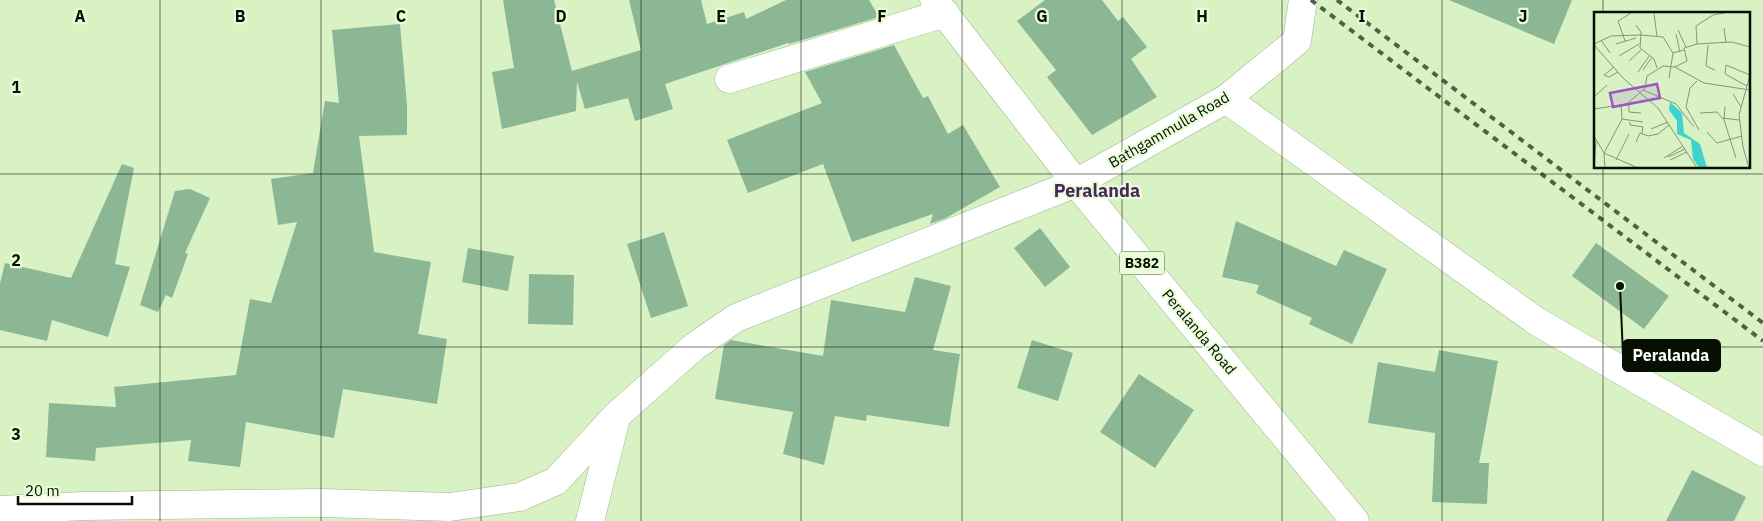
<svg xmlns="http://www.w3.org/2000/svg" width="1763" height="521" font-family="'IBM Plex Sans',sans-serif">
  <rect width="100%" height="100%" fill="#d8f2c4"/>
  <!-- building -->
  <g fill="#8cb795">
    <polygon points="503,0 554,0 572,71 641,50 629,0 701,0 707,24 744,12 746,19 786,0 869,0 879,17 789,44 788,43 665,84 673,109 635,121 628,98 585,109 577,82 576,111 502,129 492,72 514,68"/>
    <polygon points="1045,0 1102,0 1118,21 1123,17 1147,47 1131,59 1157,97 1092,135 1047,77 1056,70 1017,21"/>
    <polygon points="1449,0 1572,0 1554,44"/>
    <polygon points="400,24 407,105 407,135 359,136 374,252 431,262 418,334 447,339 437,404 343,389 334,438 246,422 240,467 188,461 191,440 96,448 95,461 46,457 49,403 116,407 114,387 236,375 250,299 271,303 297,222 278,225 271,179 313,173 325,101 339,103 332,30"/>
    <polygon points="894,45 923,98 928,96 948,134 963,125 1000,187 946,218 930,224 933,214 852,242 823,164 748,193 727,140 822,103 805,72"/>
    <polygon points="122,164 134,168 115,264 130,267 108,337 52,320 47,341 0,330 0,283 5,263 71,278"/>
    <polygon points="190,189 210,198 185,253 188,254 172,298 166,295 158,312 140,305 175,191"/>
    <polygon points="1236,221 1336,266 1344,250 1387,269 1352,344 1309,324 1312,318 1256,293 1259,285 1222,277"/>
    <polygon points="1040,228 1070,267 1045,287 1014,248"/>
    <polygon points="664,232 688,306 651,318 627,244"/>
    <polygon points="1596,243 1669,296 1644,329 1572,276"/>
    <polygon points="468,248 514,256 508,291 462,282"/>
    <polygon points="529,274 574,275 573,325 528,324"/>
    <polygon points="915,277 951,286 933,350 960,354 949,427 867,415 866,421 835,416 824,465 783,454 793,412 715,399 724,345 731,340 823,356 831,300 905,312"/>
    <polygon points="1032,340 1073,353 1058,401 1017,388"/>
    <polygon points="1439,350 1498,361 1479,463 1489,463 1487,504 1432,502 1435,433 1368,423 1378,362 1435,372"/>
    <polygon points="1139,374 1194,410 1155,468 1100,432"/>
    <polygon points="1692,470 1746,497 1734,521 1666,521"/>
  </g>
  <g fill="none" stroke-linecap="round" stroke-linejoin="round">
    <defs>
      <g id="minor">
        <polyline points="729,79 945,13"/>
        <polyline points="1226,99 1536,321 1763,452"/>
        <polyline points="0,510 85,506 322,503 450,507 520,497 556,481 616,416 695,346 736,318 1076,183 1226,99 1297,41 1303,0"/>
        <polyline points="590,521 616,418"/>
      </g>
      <polyline id="major" points="934,0 1076,183 1355,521"/>
    </defs>
    <!-- minor casing -->
    <use href="#minor" stroke="#9eb78a" stroke-width="29"/>
    <!-- major casing -->
    <use href="#major" stroke="#9eb78a" stroke-width="29"/>
    <!-- minor -->
    <use href="#minor" stroke="#fff" stroke-width="28"/>
    <!-- major -->
    <use href="#major" stroke="#fff" stroke-width="28"/>
    <!-- rail -->
    <g stroke="#515f47" stroke-width="4" stroke-dasharray="6 6" stroke-linecap="butt">
      <polyline points="1311,0 1763,341"/>
      <polyline points="1337,0 1763,323"/>
    </g>
  </g>
  <!-- grid -->
  <path fill="none" stroke="#070f02" stroke-width="1" stroke-opacity="0.55" d="M160 0V521M321 0V521M481 0V521M641 0V521M801 0V521M962 0V521M1122 0V521M1282 0V521M1442 0V521M1603 0V14M1603 168V521M0 174H1763M0 347H1763"/>
  <g text-anchor="middle" stroke-width="4.5" stroke-linejoin="round" paint-order="stroke">
    <!-- shield labels -->
    <rect fill="#e9fdd8" stroke="#4b5642" stroke-width="1" x="1119.5" y="251.5" width="45" height="23" rx="4"/>
    <g font-size="14" font-weight="bold" fill="#070f02">
      <text x="1142" y="268">B382</text>
    </g>
    <!-- street labels -->
    <g font-size="15" fill="#070f02" stroke="#e9fdd8">
      <text transform="translate(1169 130) rotate(-30)" y="5">Bathgammulla Road</text>
      <text transform="translate(1199 332) rotate(50)" y="5">Peralanda Road</text>
    </g>
    <!-- quarter labels -->
    <g font-size="18" font-weight="bold" fill="#49265e" stroke="#e9fdd8">
      <text x="1097" y="197">Peralanda</text>
    </g>
  </g>
  <!-- overview -->
  <g transform="translate(1594 12)">
    <rect width="156" height="156" fill="#d8f2c4"/>
    <path d="M76 90 88 101 90 121 106 132 113 156H105L99 147 97 128 83 122V109L75 98Z" fill="#3ed3ce"/>
    <path fill="none" stroke="#849776" stroke-width="1" d="M60 1 63 25M42 13 47 20 46 36 60 47 63 56M130 16 132 31M84 18 92 35M82 22 86 40M7 28 16 41M31 29 24 9 37 1M0 32 17 24 46 23 69 25 79 41 90 38M22 32 42 26M103 32 102 14 119 3 130 1M0 33 30 67 64 96 103 156M114 33 112 54 121 58M25 44 45 32M35 49 47 38M20 55 10 63 15 65 24 60M81 55 93 49 90 36 103 32 138 30 156 35M49 58 58 45M44 60 55 44M75 66 79 41M103 69 96 76 92 95 105 118M153 74 131 62 132 53 156 63M49 78 82 92 100 115M139 82 147 95M0 85 13 73M35 91V100L47 101M131 95 130 108 142 146M0 97 33 92 51 76 53 64 69 54 81 55 110 71 156 78M106 101 123 100 128 106 145 108M28 107 49 110M36 110V113L49 115 48 121M57 117 74 110M113 120 123 131 148 124M0 124 10 141 44 156M42 130 46 121 54 124 64 122 75 113M74 145 91 137M70 146 89 134M22 148 35 122M76 148 93 140M0 156 2 129M11 156 10 141 28 107 27 93M155 156 149 135 145 103 156 63"/>
    <path fill="#9d54c7" fill-opacity="0.15" stroke="#9d54c7" stroke-width="2.5" d="M63 72 66 86 19 95 16 81Z"/>
    <rect width="156" height="156" fill="none" stroke="#070f02" stroke-width="2.5"/>
  </g>
  <g font-size="16" text-anchor="middle" font-weight="bold" fill="#070f02" stroke="#e9fdd8" stroke-width="4.5" stroke-linejoin="round" paint-order="stroke">
    <text x="80" y="22">A</text>
    <text x="240" y="22">B</text>
    <text x="401" y="22">C</text>
    <text x="561" y="22">D</text>
    <text x="721" y="22">E</text>
    <text x="882" y="22">F</text>
    <text x="1042" y="22">G</text>
    <text x="1202" y="22">H</text>
    <text x="1362" y="22">I</text>
    <text x="1523" y="22">J</text>
    <text x="16" y="93">1</text>
    <text x="16" y="266">2</text>
    <text x="16" y="440">3</text>
  </g>
  <!-- callouts -->
  <path fill="none" stroke="#070f02" stroke-width="2" d="M1620 286L1623 355"/>
  <circle fill="#070f02" stroke="#e9fdd8" stroke-width="2" cx="1620" cy="286" r="5"/>
  <rect fill="#070f02" stroke="#070f02" stroke-width="2" x="1623" y="340" width="97" height="31" rx="5"/>
  <g font-size="16" text-anchor="middle" font-weight="bold" fill="#fff">
    <text x="1671" y="361">Peralanda</text>
  </g>
  <!-- scale -->
  <path d="M18 496v8h114v-8" fill="none" stroke="#070f02" stroke-width="2.5"/>
  <text x="25" y="496" font-size="15" fill="#070f02" stroke="#e9fdd8" stroke-width="4" paint-order="stroke">20 m</text>
</svg>
